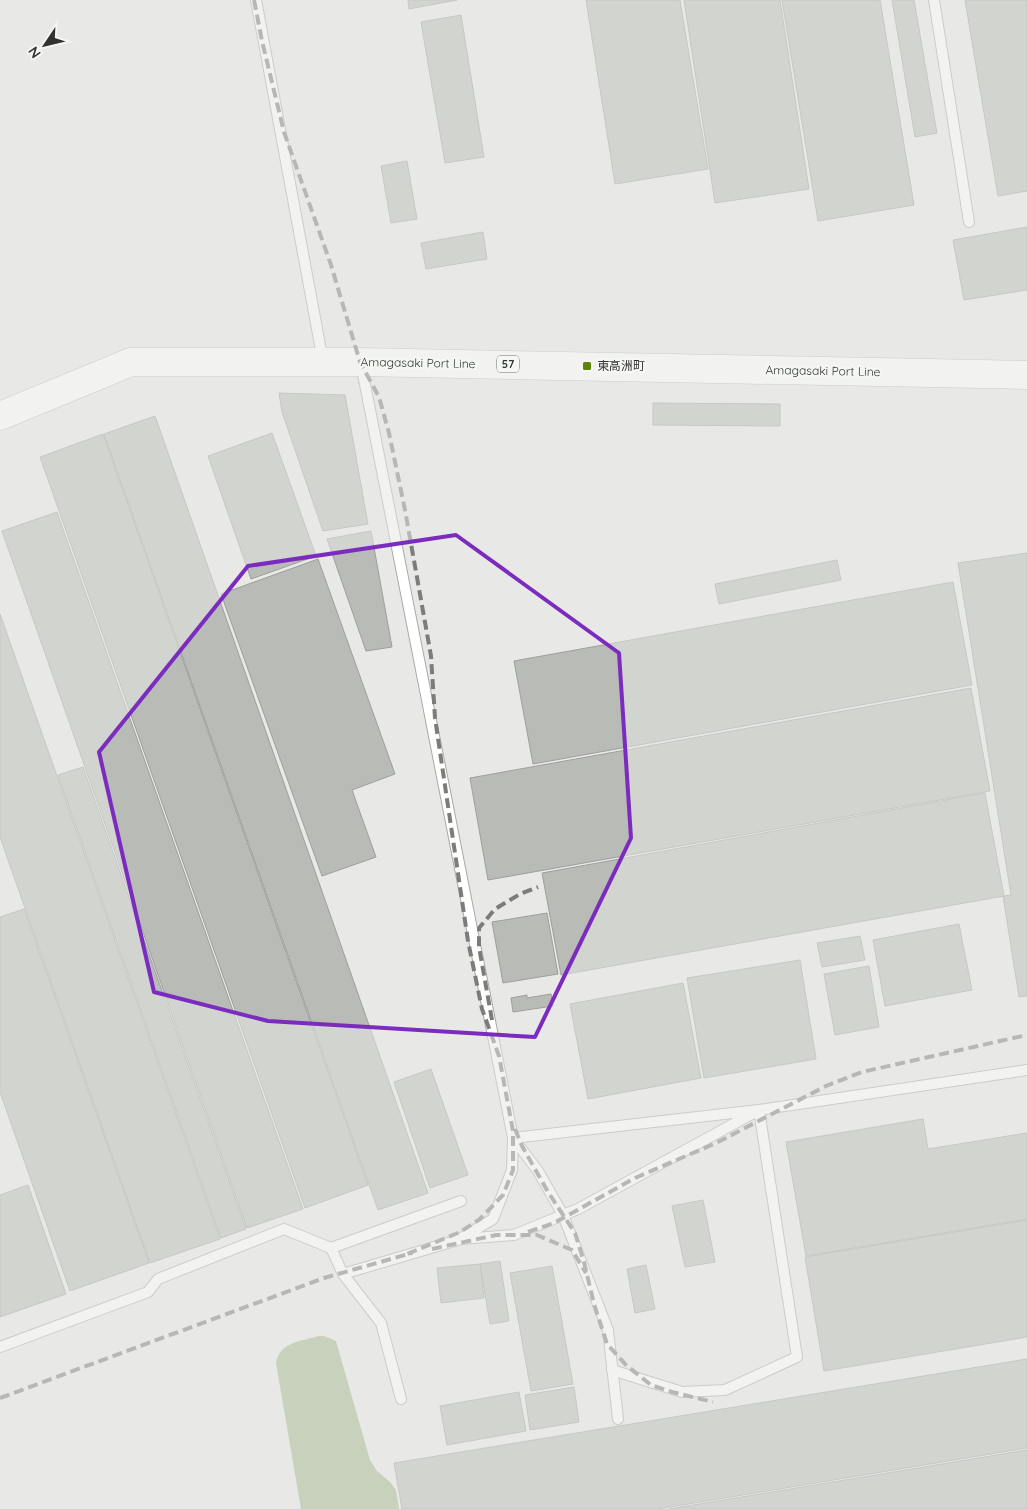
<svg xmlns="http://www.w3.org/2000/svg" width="1027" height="1509" font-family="Quicksand,'Noto Sans JP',sans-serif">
  <rect width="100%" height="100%" fill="#e8e9e6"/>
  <!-- water -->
  <path fill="#a0b48a" d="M319 1336H324L336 1341 370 1460 377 1471 390 1482 396 1490 399 1509H301L276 1363C279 1342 302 1341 319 1336Z"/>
  <!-- building -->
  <g fill="#b9bbb7" stroke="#9e9f9c">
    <polygon points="408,0 457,0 409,9"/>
    <polygon points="586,0 680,0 708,169 615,184"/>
    <polygon points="684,0 780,0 809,189 715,203"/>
    <polygon points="782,0 880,0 914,205 818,221"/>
    <polygon points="892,0 914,0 937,133 915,137"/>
    <polygon points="965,0 1027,0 1027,191 998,196"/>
    <polygon points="461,15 484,157 445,163 421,22"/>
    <polygon points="407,161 417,219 391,223 381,166"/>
    <polygon points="1027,227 1027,290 964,300 953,240"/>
    <polygon points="483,232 487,259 426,269 421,243"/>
    <polygon points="279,393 345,395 368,524 323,531 282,412"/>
    <polygon points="653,403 780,404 780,426 653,425"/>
    <polygon points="155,416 428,1193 378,1210 104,434"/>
    <polygon points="272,433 316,556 251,579 208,456"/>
    <polygon points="103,434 368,1185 305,1208 40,457"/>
    <polygon points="57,512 303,1209 247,1228 2,531"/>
    <polygon points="371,531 392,647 366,651 327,539"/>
    <polygon points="1027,553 1027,996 1019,997 1003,896 1011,895 958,563"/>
    <polygon points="318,559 395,774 352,790 376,857 322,876 221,594"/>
    <polygon points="837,560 841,580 719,604 715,584"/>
    <polygon points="953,582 972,685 533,764 514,661"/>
    <polygon points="0,614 220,1239 150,1263 0,837"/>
    <polygon points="971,688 990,791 488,880 470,778"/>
    <polygon points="83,767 246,1229 221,1238 58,775"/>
    <polygon points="985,793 1004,896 561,975 542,873"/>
    <polygon points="24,909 149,1263 70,1291 0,1092 0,917"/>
    <polygon points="547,913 558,974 503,983 492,922"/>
    <polygon points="959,924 972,990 885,1006 873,940"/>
    <polygon points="860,936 865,960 822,967 817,943"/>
    <polygon points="800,960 816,1059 704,1078 687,978"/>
    <polygon points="869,966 879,1027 835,1035 824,974"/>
    <polygon points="683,983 701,1078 588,1099 570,1004"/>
    <polygon points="551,994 553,1006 513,1012 511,998 527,995 527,998"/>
    <polygon points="431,1069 468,1175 430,1188 394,1082"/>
    <polygon points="923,1119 928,1149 1027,1133 1027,1219 806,1256 786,1142"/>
    <polygon points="28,1185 66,1294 0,1317 0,1195"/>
    <polygon points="703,1200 715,1262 685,1267 672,1206"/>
    <polygon points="1027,1220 1027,1337 824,1371 805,1257"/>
    <polygon points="500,1261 509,1321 490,1324 480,1264"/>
    <polygon points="480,1264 484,1298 441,1303 437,1268"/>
    <polygon points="646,1265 655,1309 635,1313 627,1269"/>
    <polygon points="552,1266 573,1384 531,1391 510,1273"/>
    <polygon points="1027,1359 1027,1448 658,1509 402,1509 394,1463"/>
    <polygon points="574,1387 579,1422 530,1430 525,1395"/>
    <polygon points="519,1392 526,1431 447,1445 440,1406"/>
    <polygon points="1027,1450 1027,1509 669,1509"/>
  </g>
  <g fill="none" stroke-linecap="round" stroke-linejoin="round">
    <defs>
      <g id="service">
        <polyline points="256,0 323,361"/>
        <polyline points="934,0 969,222"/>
        <polyline points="461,1239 514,1235 578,1209 759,1110 797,1357 725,1390 682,1392 612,1370"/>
        <polyline points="331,1248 343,1274 381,1323 401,1399"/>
        <polyline points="343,1274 458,1240 493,1219 512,1170 513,1138 361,364"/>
        <polyline points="0,1347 148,1292 158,1279 284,1229 331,1248 461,1201"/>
        <polyline points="618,1419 608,1330 563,1215 538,1171 513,1138 759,1110 1027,1070"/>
      </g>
      <polyline id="primary" points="0,416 131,362 360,362 1027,375"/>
    </defs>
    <!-- service casing -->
    <use href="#service" stroke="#a8aaa6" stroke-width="12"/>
    <!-- primary casing -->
    <use href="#primary" stroke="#a8aaa6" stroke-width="29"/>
    <!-- service -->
    <use href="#service" stroke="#fff" stroke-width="10"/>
    <!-- primary -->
    <use href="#primary" stroke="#fff" stroke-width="28"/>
    <!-- rail -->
    <g stroke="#7c7d7b" stroke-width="4" stroke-dasharray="10 5" stroke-linecap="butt">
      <polyline points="254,0 262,41 284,132 331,265 360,362 379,397 389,433 405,510 431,656 435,718 468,941 482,1009 499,1056 513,1131 513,1170 503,1195 480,1219 460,1232 407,1254"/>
      <polyline points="492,1020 479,947 479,928 495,909 520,894 538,887"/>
      <polyline points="515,1129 522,1146 548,1192 575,1233 584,1262 594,1304 607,1344 626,1365 651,1385 672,1392 713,1402"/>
      <polyline points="528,1232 554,1223 635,1178 716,1143 826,1086 862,1072 1027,1035"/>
      <polyline points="432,1249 496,1235 537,1235 572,1250 586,1273"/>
      <polyline points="0,1398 324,1278 412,1253"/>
    </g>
  </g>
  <!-- marked area -->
  <path d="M0 0H1027V1509H0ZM456 535 619 653 631 838 535 1037 268 1021 154 992 99 752 248 566Z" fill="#e8e9e6" fill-opacity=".55" fill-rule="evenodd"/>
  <path fill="none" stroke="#7b2cbf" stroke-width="4" stroke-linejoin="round" d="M456 535 619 653 631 838 535 1037 268 1021 154 992 99 752 248 566Z"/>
  <!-- markers -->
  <rect fill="#5c840b" stroke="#f5f7f3" stroke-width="2" x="582" y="361" width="10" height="10" rx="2.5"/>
  <g text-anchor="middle" stroke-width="5" stroke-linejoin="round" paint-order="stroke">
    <!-- shield labels -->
    <rect fill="#f5f7f3" stroke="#6c6d6b" stroke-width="1" x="497" y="355.5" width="22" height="17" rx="4"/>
    <g font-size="11" font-weight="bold" fill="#323231">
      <text x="508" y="368">57</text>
    </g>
    <!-- street labels -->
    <g font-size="12" fill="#323231" stroke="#f5f7f3">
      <text transform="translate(418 363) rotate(1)" y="4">Amagasaki Port Line</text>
      <text transform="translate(823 371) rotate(1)" y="4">Amagasaki Port Line</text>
    </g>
    <!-- poi labels -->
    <g font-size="12" fill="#323231" stroke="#f5f7f3" text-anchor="start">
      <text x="597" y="370">東高洲町</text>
    </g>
  </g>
  <!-- north arrow -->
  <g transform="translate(45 45) rotate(235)" stroke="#f5f7f3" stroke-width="4" paint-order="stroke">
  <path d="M0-4L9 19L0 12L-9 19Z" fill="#323231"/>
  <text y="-8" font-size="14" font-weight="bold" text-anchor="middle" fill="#323231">N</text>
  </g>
</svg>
